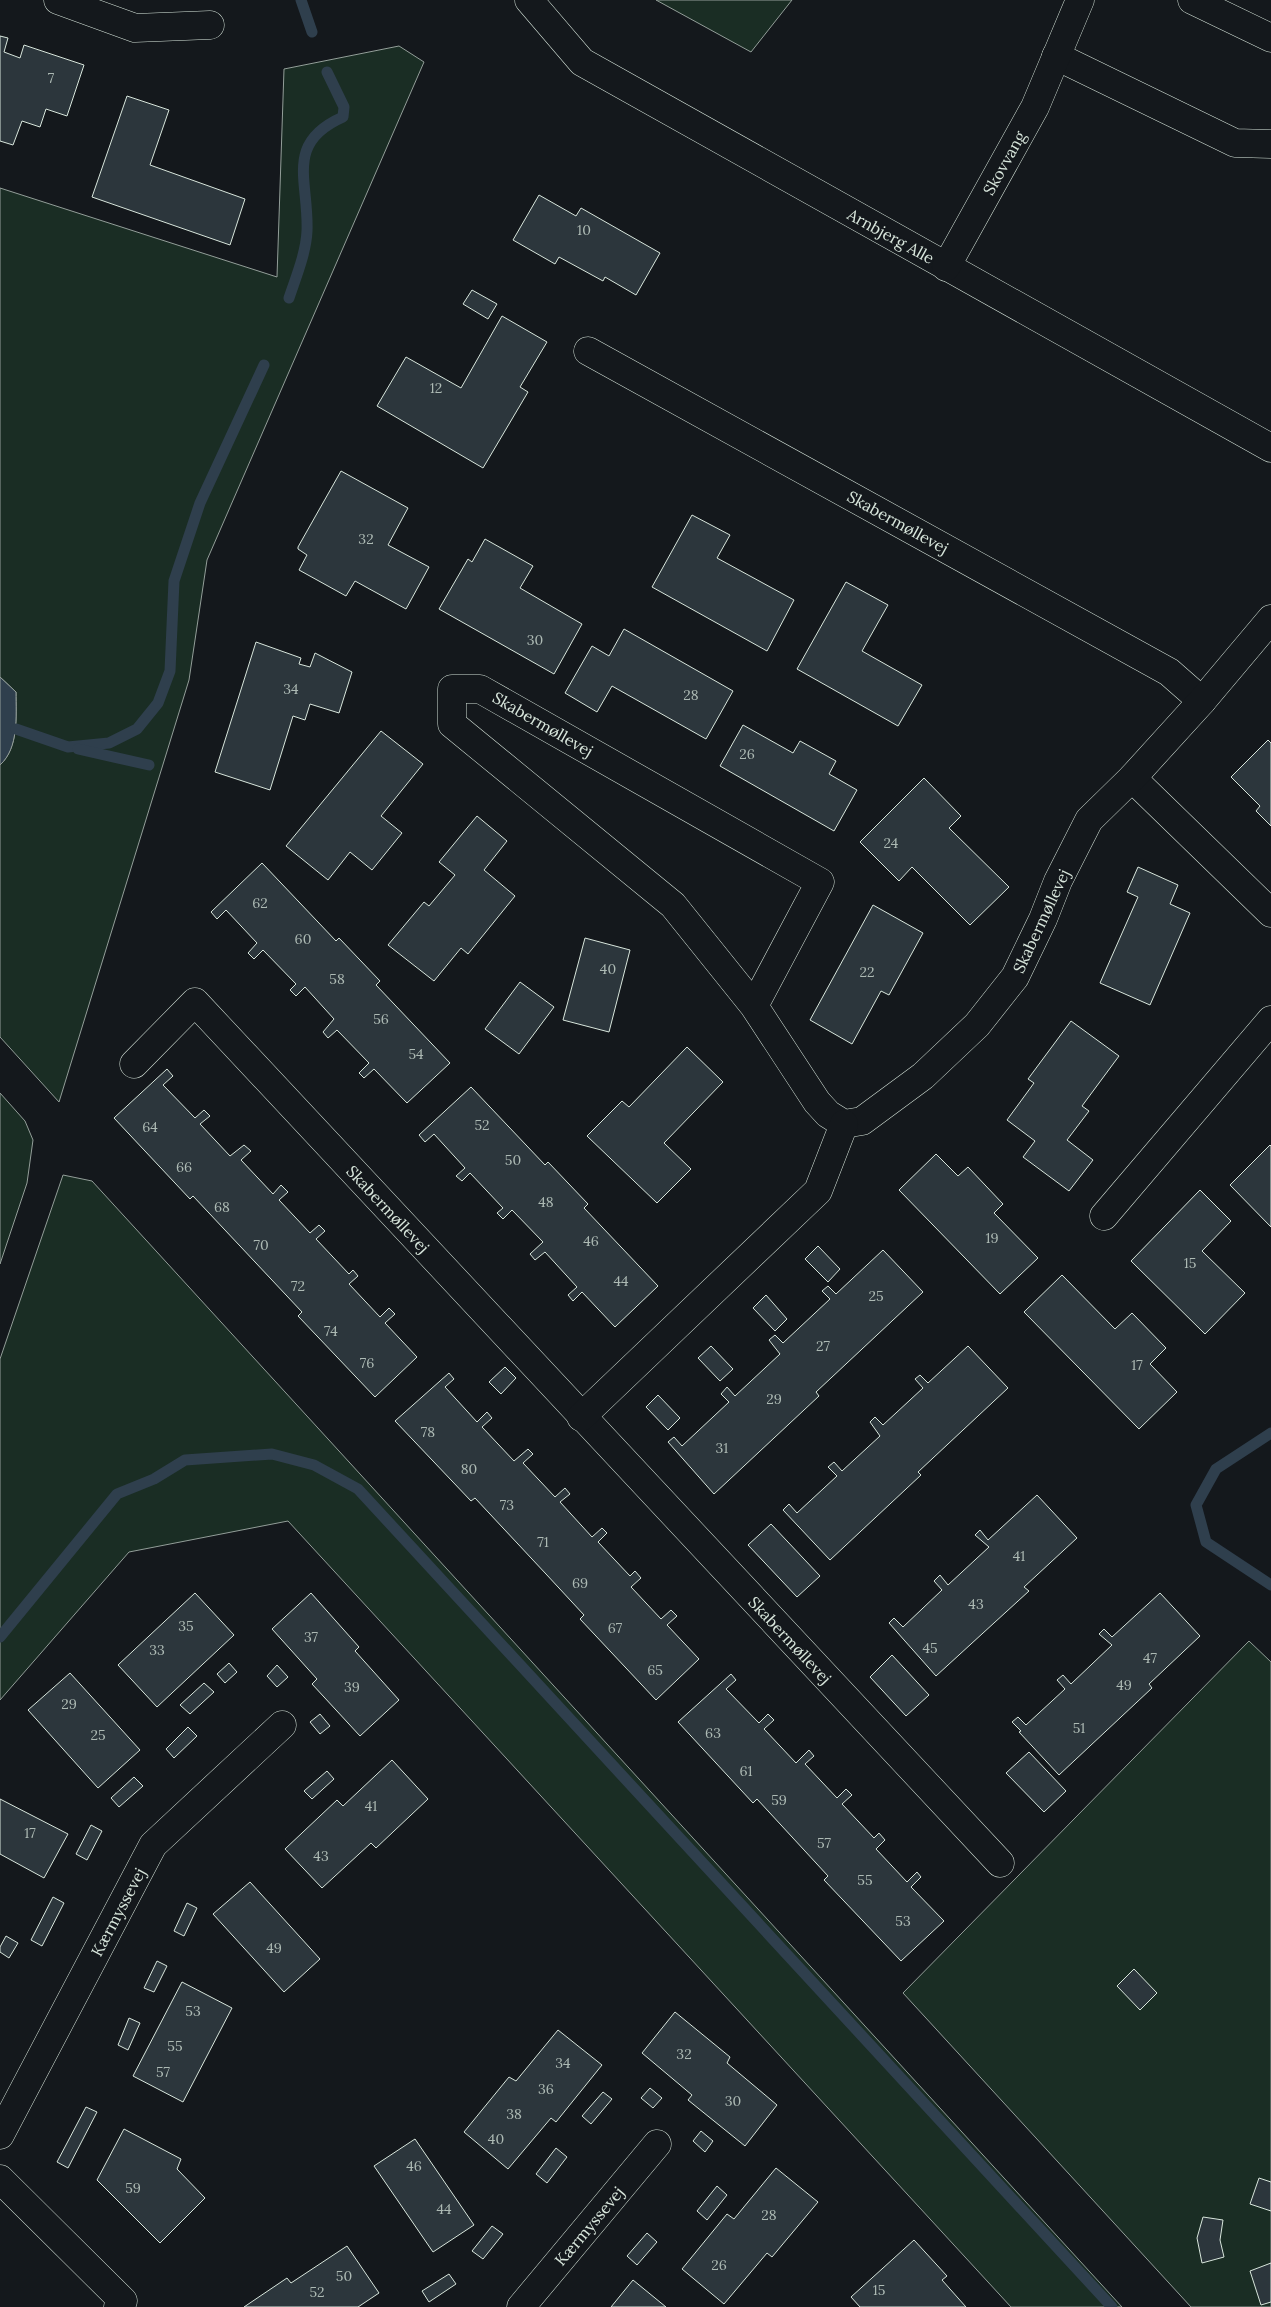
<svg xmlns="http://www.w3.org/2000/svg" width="1271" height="2307" font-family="Lora,serif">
  <rect width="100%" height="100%" fill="#14181c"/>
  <!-- green -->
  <g fill="#1a2d24" stroke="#939e99">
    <polygon points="656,0 792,0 751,52"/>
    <path d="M399 46 424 62 207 560 189 680 59 1102 0 1037V765C19 747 16 716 16 692L0 677V188L277 277 284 69Z"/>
    <polygon points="0,1093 25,1121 33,1140 27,1183 0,1264"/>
    <polygon points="63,1175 92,1181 1122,2307 1011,2307 288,1521 129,1552 0,1700 0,1359"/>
    <polygon points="1249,1641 1271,1662 1271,2307 1191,2307 903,1993"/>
  </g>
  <!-- water -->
  <path fill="#2f3f4d" stroke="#939e99" d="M0 677 16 692C16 716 19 748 0 765Z"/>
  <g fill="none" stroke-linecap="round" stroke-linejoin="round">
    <!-- stream -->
    <g stroke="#2f3f4d" stroke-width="11">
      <polyline points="301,0 312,32"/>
      <path d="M289 298C296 277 306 253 307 231 309 181 284 143 343 117L344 107 327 72"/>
      <polyline points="16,729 68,747 109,743 137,729 158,703 170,671 174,581 200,503 264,365"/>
      <polyline points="78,749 149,765"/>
      <polyline points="1271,1433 1216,1469 1196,1505 1206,1542 1271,1585"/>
      <polyline points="0,1637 117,1494 154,1479 185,1460 272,1454 314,1465 358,1489 1112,2307"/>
    </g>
  </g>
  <!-- building -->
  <g fill="#2c363c" stroke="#d8e6dc">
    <polygon points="0,36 8,38 4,52 20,58 24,45 84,65 67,116 46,109 40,127 22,121 13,145 0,141"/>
    <polygon points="127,96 169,110 150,165 245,199 230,245 92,197"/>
    <polygon points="539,195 576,216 581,208 660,253 636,295 605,277 603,281 559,257 555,264 513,240"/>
    <polygon points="472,290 497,304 488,319 463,304"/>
    <polygon points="502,316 547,342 520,387 528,392 483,468 377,406 406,357 461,388"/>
    <polygon points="341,471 408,508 388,545 429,567 406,609 355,581 346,596 299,570 307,555 298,549 298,547"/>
    <polygon points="692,515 730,535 717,558 794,600 767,651 652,587"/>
    <polygon points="485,539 533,566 520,588 582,624 554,674 439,609 468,559 472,562"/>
    <polygon points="846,582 888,605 862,651 922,685 898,726 797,669"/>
    <polygon points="624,629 733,691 706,739 612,686 597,712 565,693 592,646 609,656"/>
    <polygon points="256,642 301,658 299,664 310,667 315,653 352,672 339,713 310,704 305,720 293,716 270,790 215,772"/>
    <polygon points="743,725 793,753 800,741 836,761 829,774 857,790 834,831 720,766"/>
    <polygon points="381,731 423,764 381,816 402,833 372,870 350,852 328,880 286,846"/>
    <polygon points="1268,740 1271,743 1271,826 1256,811 1260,806 1231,777"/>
    <polygon points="924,778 961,816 949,828 1009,887 970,925 912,867 899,881 860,842"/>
    <polygon points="477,816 507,841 484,870 515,896 468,954 461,948 434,981 388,945 424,902 429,906 455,875 439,862"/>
    <polygon points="262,863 336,941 339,938 380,981 376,985 450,1063 407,1103 374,1069 364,1078 359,1073 369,1063 337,1030 328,1038 323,1032 334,1019 305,987 296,996 290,990 296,984 263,950 254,959 248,953 257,943 226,910 217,919 211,912"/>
    <polygon points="1138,867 1178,885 1170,904 1190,913 1150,1005 1100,983 1138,897 1127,892"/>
    <polygon points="873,905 923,933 889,995 881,991 852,1044 810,1020"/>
    <polygon points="585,938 630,950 609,1032 563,1020"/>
    <polygon points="520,982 554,1007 519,1054 485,1029"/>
    <polygon points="1071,1021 1119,1056 1082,1106 1089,1111 1067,1140 1093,1160 1069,1191 1023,1157 1035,1141 1007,1120 1034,1083 1028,1079"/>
    <polygon points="687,1047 723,1082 664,1143 691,1169 657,1203 587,1136 622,1101 629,1107"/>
    <polygon points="167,1069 173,1076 163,1085 195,1118 204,1110 210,1116 200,1124 230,1156 244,1145 251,1151 241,1160 273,1194 281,1185 288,1192 279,1200 310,1233 319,1225 325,1231 316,1239 349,1274 353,1270 358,1276 349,1284 380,1317 389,1308 395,1314 385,1323 417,1357 375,1397 298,1316 302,1312 193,1196 190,1199 114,1118"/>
    <polygon points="471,1087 545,1165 548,1162 588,1204 584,1208 658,1286 615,1327 582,1292 573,1301 568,1295 577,1287 545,1252 535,1260 530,1254 543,1242 512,1210 503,1219 497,1213 503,1208 470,1173 462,1181 456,1176 465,1168 434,1134 425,1142 419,1135"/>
    <polygon points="1270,1145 1271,1146 1271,1227 1230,1185"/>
    <polygon points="936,1154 958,1176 968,1167 1003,1204 994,1213 1038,1258 1000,1294 899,1190"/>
    <polygon points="1200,1190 1231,1221 1202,1251 1245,1293 1205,1334 1131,1261"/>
    <polygon points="818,1246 840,1269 828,1282 805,1259"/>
    <polygon points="883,1250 923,1292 816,1392 819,1396 714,1494 668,1442 674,1437 682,1446 729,1402 721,1394 727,1387 735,1396 780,1354 769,1340 775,1335 783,1343 830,1299 822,1291 828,1286 836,1294"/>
    <polygon points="1062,1275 1115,1329 1132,1313 1166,1348 1150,1364 1177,1392 1139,1429 1024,1312"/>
    <polygon points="766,1295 787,1319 775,1331 753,1308"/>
    <polygon points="711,1346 733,1369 720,1381 698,1358"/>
    <polygon points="968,1346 1008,1388 918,1472 921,1475 830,1560 783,1510 789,1504 797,1513 837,1476 828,1467 834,1462 842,1471 880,1436 870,1422 875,1417 883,1425 923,1388 915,1379 920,1375 928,1383"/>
    <polygon points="505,1367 516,1378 501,1394 489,1382"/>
    <polygon points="449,1373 454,1379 445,1387 477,1422 487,1412 492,1418 482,1427 514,1461 528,1449 533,1454 523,1463 555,1497 565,1488 570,1494 560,1502 592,1537 602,1528 607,1533 598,1542 630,1576 635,1571 641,1578 631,1587 661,1619 671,1610 677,1616 667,1625 699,1659 656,1700 580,1619 584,1615 546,1574 475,1498 471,1501 395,1421"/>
    <polygon points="658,1395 680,1418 668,1430 646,1407"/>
    <polygon points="1037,1495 1077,1538 1024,1587 1029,1591 936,1676 889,1623 894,1618 903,1627 942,1590 934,1581 940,1575 948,1585 989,1547 975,1535 980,1530 988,1540"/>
    <polygon points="771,1524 820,1576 797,1597 748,1545"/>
    <polygon points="195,1593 234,1635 157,1707 118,1665"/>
    <polygon points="311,1593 359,1647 355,1651 399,1700 360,1736 312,1684 317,1679 272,1629"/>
    <polygon points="1160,1593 1200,1636 1149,1684 1152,1688 1059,1775 1019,1732 1021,1731 1012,1722 1018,1717 1026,1725 1065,1689 1057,1680 1063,1675 1071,1684 1112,1645 1099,1634 1104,1629 1112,1637"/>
    <polygon points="892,1655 929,1695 906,1716 870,1677"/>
    <polygon points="229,1663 237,1672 225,1683 217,1674"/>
    <polygon points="277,1665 288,1677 277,1687 267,1676"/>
    <polygon points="70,1673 140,1750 98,1788 28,1710"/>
    <polygon points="731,1674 736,1680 726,1689 759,1723 768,1714 774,1720 764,1729 796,1763 809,1750 814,1756 805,1764 837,1798 846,1789 852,1795 842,1804 874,1838 879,1833 885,1840 876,1849 907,1882 917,1872 921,1877 911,1887 944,1921 901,1961 824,1880 828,1876 757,1799 753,1803 678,1722"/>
    <polygon points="204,1683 214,1692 190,1714 180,1705"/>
    <polygon points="320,1714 330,1726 320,1734 310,1722"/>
    <polygon points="188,1727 197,1736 174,1758 166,1749"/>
    <polygon points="1029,1752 1066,1791 1044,1812 1006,1773"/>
    <polygon points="392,1760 428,1799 376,1848 371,1843 322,1888 285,1849 337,1800 343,1806"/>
    <polygon points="327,1771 334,1779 312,1799 304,1791"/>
    <polygon points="134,1777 143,1786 119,1807 111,1798"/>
    <polygon points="0,1799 68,1834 44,1878 0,1854"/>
    <polygon points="91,1825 102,1831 87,1860 76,1854"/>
    <polygon points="250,1882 320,1959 284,1992 213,1914"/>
    <polygon points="53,1897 64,1903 42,1946 31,1940"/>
    <polygon points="187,1903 197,1908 184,1936 174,1931"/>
    <polygon points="6,1936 18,1943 9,1958 0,1952 0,1947"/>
    <polygon points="157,1961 167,1966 154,1992 144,1988"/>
    <polygon points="1134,1969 1157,1993 1140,2010 1117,1986"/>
    <polygon points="182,1982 232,2008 183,2102 133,2076"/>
    <polygon points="675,2012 730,2057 727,2063 777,2105 745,2146 688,2100 692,2095 642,2053"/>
    <polygon points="129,2018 140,2023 128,2050 118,2045"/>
    <polygon points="558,2030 602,2065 556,2122 551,2118 508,2169 464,2132 509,2077 516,2081"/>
    <polygon points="650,2088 662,2098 653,2108 641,2098"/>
    <polygon points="603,2092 612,2099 591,2124 582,2116"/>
    <polygon points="86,2107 97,2112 68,2168 57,2162"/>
    <polygon points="124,2129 181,2159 177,2169 205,2198 160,2243 97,2180"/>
    <polygon points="701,2131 713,2141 705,2152 693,2141"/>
    <polygon points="415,2139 474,2225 433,2252 374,2166"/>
    <polygon points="556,2148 567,2157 547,2183 536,2174"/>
    <polygon points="776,2168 818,2202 772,2257 767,2253 724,2304 682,2269 727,2214 734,2219"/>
    <polygon points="1259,2178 1271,2182 1271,2211 1250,2204"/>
    <polygon points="717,2186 727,2195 707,2220 697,2211"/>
    <polygon points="1203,2217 1223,2220 1220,2240 1224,2257 1202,2263 1197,2238"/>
    <polygon points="492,2226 503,2234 483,2259 472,2251"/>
    <polygon points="647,2233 657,2242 637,2265 627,2256"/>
    <polygon points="914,2240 947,2276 942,2280 966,2307 860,2307 851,2297"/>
    <polygon points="347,2246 379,2293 358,2307 244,2307 287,2278 291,2283"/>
    <polygon points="1271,2263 1271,2302 1261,2305 1250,2271"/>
    <polygon points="449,2274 456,2284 429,2302 422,2291"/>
    <polygon points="633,2280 666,2307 611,2307"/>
  </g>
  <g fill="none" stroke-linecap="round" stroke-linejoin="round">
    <defs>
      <g id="minor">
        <polyline points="58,0 135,28 210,25"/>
        <polyline points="529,0 582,62 1271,448"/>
        <polyline points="1192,0 1271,38"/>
        <polyline points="1056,56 1235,143 1271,144"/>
        <polyline points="946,267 1035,107 1080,0"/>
        <polyline points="588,351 1169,672 1202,701"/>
        <polyline points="1132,778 1271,913"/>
        <polyline points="754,1006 673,905 452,724 452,689 480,689 820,882 754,1006 817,1102 828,1114 844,1124 862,1121 923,1076 977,1025 1015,977 1043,919 1058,881 1089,820 1132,778 1202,701 1271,619"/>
        <polyline points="134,1064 195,1002 1000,1863"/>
        <polyline points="1104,1216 1271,1020"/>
        <polyline points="581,1417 818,1191 844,1124"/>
        <polyline points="0,2135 153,1845 282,1725"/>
        <polyline points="0,2179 123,2301 118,2307"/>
        <polyline points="521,2307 657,2144"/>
      </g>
    </defs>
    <!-- minor casing -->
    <use href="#minor" stroke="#d8e6dc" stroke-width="29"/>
    <!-- minor -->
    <use href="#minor" stroke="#14181c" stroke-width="28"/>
  </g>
  <g text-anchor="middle" stroke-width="4" stroke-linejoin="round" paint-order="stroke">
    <!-- number labels -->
    <g font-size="14" fill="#adbab4">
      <text x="51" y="83">7</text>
      <text x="584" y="235">10</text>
      <text x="436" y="393">12</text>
      <text x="366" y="544">32</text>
      <text x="535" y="645">30</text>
      <text x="291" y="694">34</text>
      <text x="691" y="700">28</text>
      <text x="747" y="759">26</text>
      <text x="891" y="848">24</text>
      <text x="260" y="908">62</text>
      <text x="303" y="944">60</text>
      <text x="608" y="974">40</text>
      <text x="867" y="977">22</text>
      <text x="337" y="984">58</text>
      <text x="381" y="1024">56</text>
      <text x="416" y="1059">54</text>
      <text x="482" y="1130">52</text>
      <text x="150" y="1132">64</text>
      <text x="513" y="1165">50</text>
      <text x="184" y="1172">66</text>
      <text x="546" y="1207">48</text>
      <text x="222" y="1212">68</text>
      <text x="992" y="1243">19</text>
      <text x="591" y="1246">46</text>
      <text x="261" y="1250">70</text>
      <text x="1190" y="1268">15</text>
      <text x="621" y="1286">44</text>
      <text x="298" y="1291">72</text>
      <text x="876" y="1301">25</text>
      <text x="331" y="1336">74</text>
      <text x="823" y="1351">27</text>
      <text x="367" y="1368">76</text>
      <text x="1137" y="1370">17</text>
      <text x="774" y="1404">29</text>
      <text x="428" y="1437">78</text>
      <text x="722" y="1453">31</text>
      <text x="469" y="1474">80</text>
      <text x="507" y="1510">73</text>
      <text x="543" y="1547">71</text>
      <text x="1019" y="1561">41</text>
      <text x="580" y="1588">69</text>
      <text x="976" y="1609">43</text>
      <text x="186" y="1631">35</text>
      <text x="615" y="1633">67</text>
      <text x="311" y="1642">37</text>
      <text x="930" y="1653">45</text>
      <text x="157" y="1655">33</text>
      <text x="1150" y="1663">47</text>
      <text x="655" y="1675">65</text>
      <text x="1124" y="1690">49</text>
      <text x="352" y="1692">39</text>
      <text x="69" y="1709">29</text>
      <text x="1079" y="1733">51</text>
      <text x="713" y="1738">63</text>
      <text x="98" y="1740">25</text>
      <text x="746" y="1776">61</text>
      <text x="779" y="1805">59</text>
      <text x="371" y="1811">41</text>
      <text x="30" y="1838">17</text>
      <text x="824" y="1848">57</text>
      <text x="321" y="1861">43</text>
      <text x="865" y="1885">55</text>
      <text x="903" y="1926">53</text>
      <text x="274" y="1953">49</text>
      <text x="193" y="2016">53</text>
      <text x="175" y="2051">55</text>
      <text x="684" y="2059">32</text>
      <text x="563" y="2068">34</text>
      <text x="163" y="2077">57</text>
      <text x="546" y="2094">36</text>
      <text x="733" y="2106">30</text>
      <text x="514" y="2119">38</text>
      <text x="496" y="2144">40</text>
      <text x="414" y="2171">46</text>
      <text x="133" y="2193">59</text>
      <text x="444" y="2214">44</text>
      <text x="769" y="2220">28</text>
      <text x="719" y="2270">26</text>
      <text x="344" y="2281">50</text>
      <text x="879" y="2295">15</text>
      <text x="317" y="2297">52</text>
    </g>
    <!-- street labels -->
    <g font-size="16" fill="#d8e6dc" stroke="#14181c">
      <text transform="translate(1004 163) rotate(-61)" y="6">Skovvang</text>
      <text transform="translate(891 236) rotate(29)" y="6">Arnbjerg Alle</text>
      <text transform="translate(898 522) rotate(29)" y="6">Skabermøllevej</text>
      <text transform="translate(543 724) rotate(30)" y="6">Skabermøllevej</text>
      <text transform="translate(1041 921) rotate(-65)" y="6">Skabermøllevej</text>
      <text transform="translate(388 1209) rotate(47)" y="6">Skabermøllevej</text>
      <text transform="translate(790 1640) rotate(47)" y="6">Skabermøllevej</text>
      <text transform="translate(118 1912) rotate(-62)" y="6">Kærmyssevej</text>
      <text transform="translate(589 2226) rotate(-50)" y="6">Kærmyssevej</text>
    </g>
  </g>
</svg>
